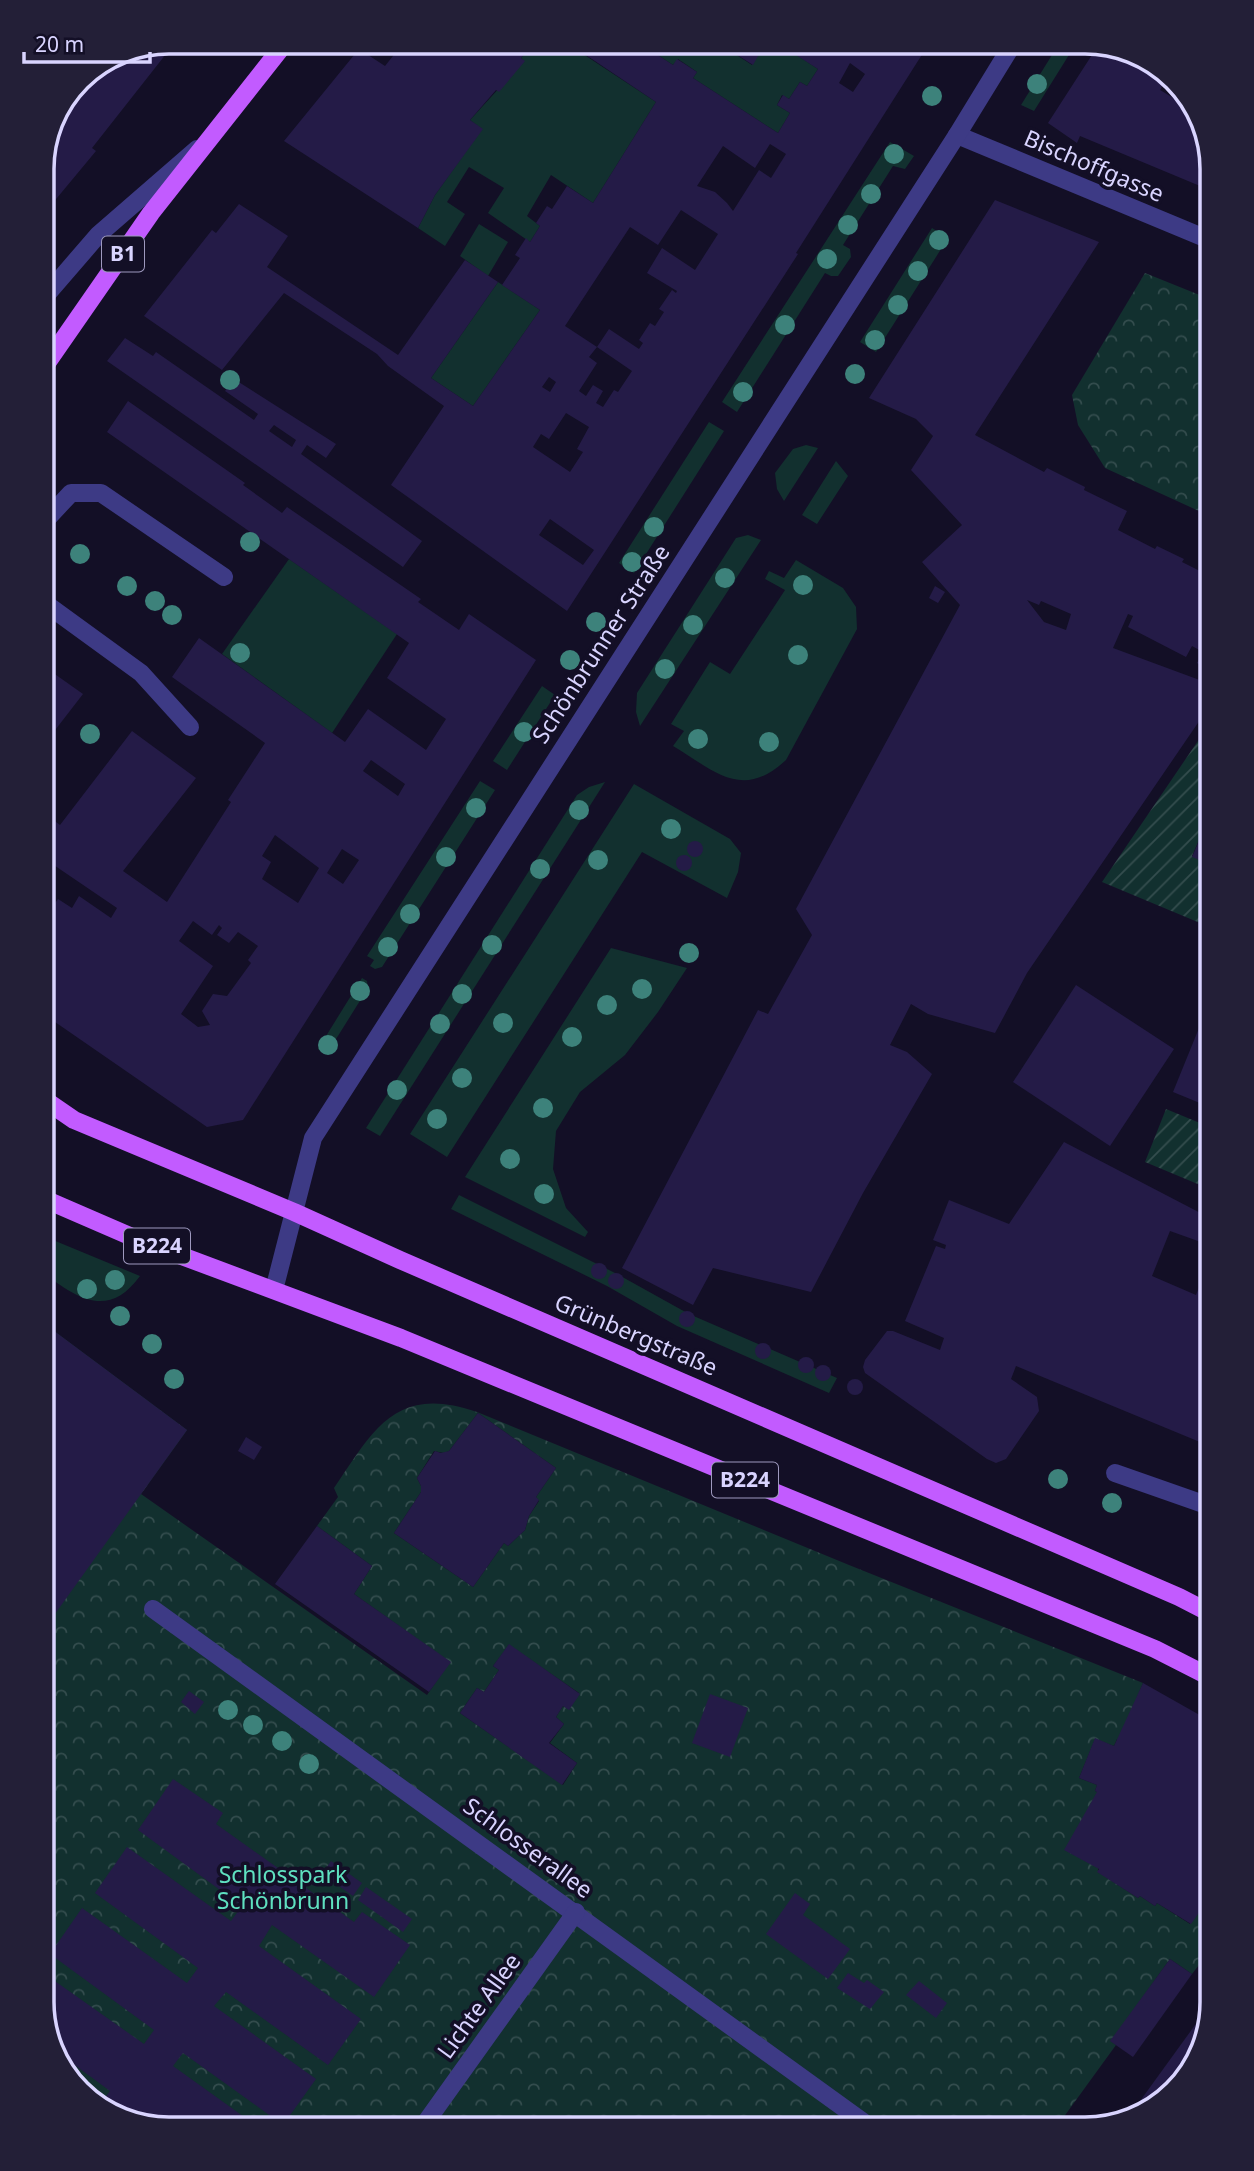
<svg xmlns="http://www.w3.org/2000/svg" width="1254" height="2171" font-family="'Noto Sans',sans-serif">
  <defs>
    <pattern id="park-crowns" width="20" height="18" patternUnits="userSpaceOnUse" patternTransform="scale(1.75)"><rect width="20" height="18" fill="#12302f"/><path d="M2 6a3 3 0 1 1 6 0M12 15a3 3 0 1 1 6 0" fill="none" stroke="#344d4e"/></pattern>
    <pattern id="garden-furrows" width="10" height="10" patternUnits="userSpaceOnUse" patternTransform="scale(1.75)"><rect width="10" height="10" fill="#12302f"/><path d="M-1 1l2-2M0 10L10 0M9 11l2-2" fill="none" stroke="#344d4e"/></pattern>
  </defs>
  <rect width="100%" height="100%" fill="#130f26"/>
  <!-- grass -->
  <g fill="#12302f">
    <polygon points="534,42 581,42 577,50 656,102 593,203 551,175 527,216 540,226 530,242 488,213 504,188 469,167 447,202 465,214 445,246 418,228 435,195 482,129 470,120 524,61 521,58"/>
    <polygon points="638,42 717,42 752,65 766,42 794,42 789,50 818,69 807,86 800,82 789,99 782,95 777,105 790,113 778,133 693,78 697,72 678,59 673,65"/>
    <polygon points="1060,42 1077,42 1034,111 1021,105"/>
    <polygon points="890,142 914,156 905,169 893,166 843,245 850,249 851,257 838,276 831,276 825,273 737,412 722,402"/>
    <polygon points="479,224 508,242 488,276 460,256"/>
    <polygon points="932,228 948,238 876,352 860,342"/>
    <polygon points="498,282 540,310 473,406 431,378"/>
    <polygon points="709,422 724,431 634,573 619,563"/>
    <polygon points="806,445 818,448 784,501 777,489 775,473 793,449"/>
    <polygon points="836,461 848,476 817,524 802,515"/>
    <polygon points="748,535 761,540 640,726 636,712 637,693 736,538"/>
    <polygon points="289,559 397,634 332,733 222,654"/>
    <path d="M796 560 843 588 856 607 857 629 786 760C742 801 715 771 673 746L684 731 671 724 710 662 730 674 785 590 765 579 769 571 784 578Z"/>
    <polygon points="542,686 555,695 507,770 493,761"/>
    <polygon points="480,781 495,790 382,967 375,969 370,966 374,960 367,956"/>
    <polygon points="605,782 380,1136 366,1128 577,795 589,787"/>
    <polygon points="634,784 730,839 741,853 738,872 727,898 642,852 447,1157 410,1134"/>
    <polygon points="611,948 687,968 658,1012 625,1055 580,1092 556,1131 553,1169 566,1208 588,1232 585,1237 465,1177"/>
    <polygon points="362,978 367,981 368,988 326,1055 318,1049"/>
    <polygon points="459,1195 617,1274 689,1314 837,1378 829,1393 677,1326 607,1286 451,1209"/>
    <path d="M42 1235 53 1240 140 1276C108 1320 77 1298 42 1272Z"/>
  </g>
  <!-- park -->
  <g fill="url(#park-crowns)" fill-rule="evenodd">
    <polygon points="1145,273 1212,300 1212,517 1105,468 1078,425 1072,395"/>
    <path d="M42 1322 187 1430 141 1494 427 1695 450 1662 354 1594 372 1566 317 1526 338 1497 334 1488C374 1429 396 1384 477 1412L849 1565 1143 1683 1119 1740 1117 1739 1114 1746 1095 1739 1079 1778 1097 1785 1095 1791 1097 1792 1098 1872 1138 1898 1140 1896 1155 1906 1157 1903 1190 1924 1212 1894V1948L1192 1974 1170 1959 1111 2041 1116 2045 1055 2129H161L98 2107 55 2058 42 2002ZM478 1413 556 1468 536 1497 539 1501 529 1516 525 1530 508 1546 504 1543 473 1587 394 1533 421 1492V1486L417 1478 434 1451 444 1453 449 1451ZM509 1645 579 1693 569 1709 563 1706 556 1717 564 1724 550 1743 577 1763 563 1785 460 1713 477 1688 484 1692 499 1670 493 1666Z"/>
  </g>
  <!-- garden -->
  <g fill="url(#garden-furrows)">
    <polygon points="1204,732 1212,737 1212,810 1192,856 1212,865 1212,928 1102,882"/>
    <polygon points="1166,1109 1212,1128 1212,1190 1145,1162"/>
  </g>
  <!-- building -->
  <g fill="#241b47" fill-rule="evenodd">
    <polygon points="170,42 163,51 166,54 92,148 96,151 42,216 42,161 79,79 121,52"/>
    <polygon points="404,42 534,42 521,58 525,61 499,92 496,90 470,120 483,129 435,195 418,228 284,141 359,49 385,66"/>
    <path d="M581 42H624L632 48 635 42H638L673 65 677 59 697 72 693 78 778 133 790 113 777 105 783 95 789 99 800 82 807 86 818 69 788 50 794 42H930L796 253 798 254 567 611 391 485 444 406 388 366 377 354 284 293 222 370 144 316 212 230 216 233 239 204 288 236 267 267 398 355 465 260 498 282 431 378 473 406 540 310 502 285 520 258 515 255 526 238 530 242 540 226 536 223 547 206 552 209 567 186 593 203 656 102 577 49ZM850 63 865 74 853 92 839 83ZM770 144 786 154 771 178 759 170 733 211 727 203 715 192 697 186 723 146 755 168ZM681 210 718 234 695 270 662 248 647 273 677 291 676 293 672 290 659 309 664 312 655 326 650 323 639 340 643 343 639 349 609 329 597 347 565 326 630 227 658 245ZM597 347 632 371 618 392 614 390 603 407 596 403 603 391 593 385 586 396 579 391 597 363 589 357ZM549 377 556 382 550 392 542 387ZM566 413 589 427 577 449 583 452 570 472 533 447 541 434 549 439ZM550 519 594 550 583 565 539 535Z"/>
    <polygon points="717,42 766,42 753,65"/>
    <polygon points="1099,44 1156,64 1168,77 1160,90 1180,102 1181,100 1191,103 1199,113 1212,169 1212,191 1080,136 1077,143 1048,123"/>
    <path d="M995 200 1099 242 975 435 1044 472 1047 468 1085 487 1084 490 1127 511 1118 530 1155 549 1157 546 1184 559 1182 562 1212 577V724L1202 717 1027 973 995 1033 928 1014 911 1004 890 1045 907 1052 932 1074 863 1193 811 1292 713 1268 693 1305 622 1268 758 1010 768 1014 812 935 796 909 960 605 922 562 962 525 911 470 933 436 916 419 869 398ZM1027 600 1039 605 1041 601 1071 614 1066 630 1044 622ZM1128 614 1133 616 1128 627 1186 657 1192 646 1203 652 1197 663 1210 671 1205 682 1113 648Z"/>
    <path d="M125 338 153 356 156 352 254 420 258 414 225 391 234 379 336 444 326 458 307 445 301 454 422 541 403 567 107 361ZM274 425 296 440 292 447 269 431Z"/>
    <path d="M128 401 245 483 243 485 282 513 287 507 421 599 418 602 459 630 469 614 536 660 243 1120 207 1127 42 1013V909L48 913 58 899 72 908 79 896 111 918 117 908 42 857V825L48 816 60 825 132 731 196 778 123 871 167 902 231 802 228 800 265 743 172 677 199 638 345 742 368 709 426 750 446 719 387 678 409 643 107 432ZM371 760 405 784 398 796 363 771ZM275 835 319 868 298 903 262 879 271 862 262 856ZM342 849 359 860 343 884 327 873ZM193 921 212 935 219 925 222 928 217 935 229 943 238 932 258 946 248 960 251 963 227 996 213 994 202 1011 210 1025 198 1027 181 1014 213 966 179 941Z"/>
    <polygon points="935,586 945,592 938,603 929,598"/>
    <polygon points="42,665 83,694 42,747"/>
    <polygon points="1212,810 1212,865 1192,857"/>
    <circle cx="695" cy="849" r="8"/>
    <circle cx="684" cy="863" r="8"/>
    <polygon points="1076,985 1174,1049 1110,1146 1013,1082"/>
    <polygon points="1212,996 1212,1108 1173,1092"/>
    <polygon points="1064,1142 1212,1219 1212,1246 1170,1231 1152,1276 1196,1295 1212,1254 1212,1447 1016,1366 1011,1379 1037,1397 1039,1411 1006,1459 996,1463 987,1459 865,1373 863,1367 865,1360 887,1331 893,1331 940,1350 944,1338 905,1321 936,1246 945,1249 946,1245 933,1240 949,1200 1009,1224"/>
    <circle cx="599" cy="1271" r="8"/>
    <circle cx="616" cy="1281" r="8"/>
    <circle cx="687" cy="1319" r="8"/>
    <polygon points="42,1322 187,1430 42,1632"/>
    <circle cx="763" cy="1351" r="8"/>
    <circle cx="806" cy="1365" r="8"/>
    <circle cx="823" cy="1373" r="8"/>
    <circle cx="855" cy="1387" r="8"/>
    <polygon points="478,1413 556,1468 536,1497 539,1500 529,1516 525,1530 508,1546 504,1543 473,1587 394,1533 421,1492 421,1486 417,1478 435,1451 441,1453 449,1451"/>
    <polygon points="246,1437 262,1447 254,1460 238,1451"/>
    <polygon points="317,1526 372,1566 354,1594 451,1662 429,1692 275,1584"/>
    <polygon points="509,1644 580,1694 569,1710 563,1706 556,1717 564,1724 549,1743 577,1763 562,1785 460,1713 477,1688 484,1692 499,1670 493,1666"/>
    <polygon points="1143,1683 1212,1722 1212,1894 1191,1924 1157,1903 1155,1906 1140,1896 1138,1898 1097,1872 1099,1869 1064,1850 1097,1792 1095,1791 1097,1785 1079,1778 1095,1738 1114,1746"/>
    <polygon points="189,1691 204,1702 195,1714 181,1702"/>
    <polygon points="710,1694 748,1708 730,1757 692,1743"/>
    <polygon points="173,1779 223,1813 216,1824 354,1922 362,1912 410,1945 374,1997 272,1925 259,1946 361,2019 328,2065 226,1992 214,2006 316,2079 283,2125 183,2053 173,2066 261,2129 163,2129 139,2111 133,2119 98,2107 88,2096 100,2104 110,2091 53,2049 42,2002 42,1972 144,2044 154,2030 50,1954 82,1908 187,1983 198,1968 95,1893 127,1847 231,1921 242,1906 138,1830"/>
    <polygon points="331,1861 362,1883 353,1896 322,1874"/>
    <polygon points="366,1887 412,1919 403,1932 358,1900"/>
    <polygon points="795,1893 810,1904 803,1915 850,1949 828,1979 766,1934"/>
    <polygon points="1170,1959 1192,1974 1133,2057 1110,2041"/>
    <polygon points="848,1973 864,1983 867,1980 884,1992 870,2009 837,1988"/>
    <polygon points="919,1981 947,2003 936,2018 906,1995"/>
    <polygon points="1211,2003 1191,2072 1141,2116 1127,2119"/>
  </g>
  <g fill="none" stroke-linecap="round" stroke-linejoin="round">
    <!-- minor -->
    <g stroke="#3d3a85" stroke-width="18">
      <polyline points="957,135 1212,241"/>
      <polyline points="42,300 98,235 197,149"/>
      <polyline points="42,524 71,493 101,493 224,577"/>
      <polyline points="42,601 141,673 190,727"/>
      <polyline points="274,1290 313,1138 957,135 1014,42"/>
      <polyline points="1115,1473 1212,1507"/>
      <polyline points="153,1609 873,2129"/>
      <polyline points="421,2129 576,1912"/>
    </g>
    <!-- major -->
    <g stroke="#c25bff" stroke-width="18">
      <polyline points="42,370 151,213 286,42"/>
      <polyline points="42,1098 74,1120 294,1212 400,1260 1179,1597 1212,1614"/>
      <polyline points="42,1198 139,1240 401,1338 1155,1649 1212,1678"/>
    </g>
  </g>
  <!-- trees -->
  <g fill="#3d827b">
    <circle cx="1037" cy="84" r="10"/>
    <circle cx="932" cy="96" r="10"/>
    <circle cx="894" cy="154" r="10"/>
    <circle cx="871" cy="194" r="10"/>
    <circle cx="848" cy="225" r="10"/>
    <circle cx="939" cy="240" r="10"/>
    <circle cx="827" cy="259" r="10"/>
    <circle cx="918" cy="271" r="10"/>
    <circle cx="898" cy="305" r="10"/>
    <circle cx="785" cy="325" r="10"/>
    <circle cx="875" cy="340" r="10"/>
    <circle cx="855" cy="374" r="10"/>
    <circle cx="230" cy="380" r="10"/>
    <circle cx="743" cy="392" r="10"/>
    <circle cx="654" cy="527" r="10"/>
    <circle cx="250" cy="542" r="10"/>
    <circle cx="80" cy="554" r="10"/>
    <circle cx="632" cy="562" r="10"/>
    <circle cx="725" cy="578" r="10"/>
    <circle cx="803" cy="585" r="10"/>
    <circle cx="127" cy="586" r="10"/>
    <circle cx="155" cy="601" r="10"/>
    <circle cx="172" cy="615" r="10"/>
    <circle cx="596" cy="622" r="10"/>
    <circle cx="693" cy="625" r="10"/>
    <circle cx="240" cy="653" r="10"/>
    <circle cx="798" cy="655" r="10"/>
    <circle cx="570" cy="660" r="10"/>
    <circle cx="665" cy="669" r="10"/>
    <circle cx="524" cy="732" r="10"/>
    <circle cx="90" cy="734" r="10"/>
    <circle cx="698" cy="739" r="10"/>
    <circle cx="769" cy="742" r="10"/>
    <circle cx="476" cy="808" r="10"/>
    <circle cx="579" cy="810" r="10"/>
    <circle cx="671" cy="829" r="10"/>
    <circle cx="446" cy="857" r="10"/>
    <circle cx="598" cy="860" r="10"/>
    <circle cx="540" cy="869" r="10"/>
    <circle cx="410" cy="914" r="10"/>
    <circle cx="492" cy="945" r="10"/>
    <circle cx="388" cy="947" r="10"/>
    <circle cx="689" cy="953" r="10"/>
    <circle cx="642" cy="989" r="10"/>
    <circle cx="360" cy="991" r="10"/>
    <circle cx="462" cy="994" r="10"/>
    <circle cx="607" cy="1005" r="10"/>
    <circle cx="503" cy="1023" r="10"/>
    <circle cx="440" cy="1024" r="10"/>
    <circle cx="572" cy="1037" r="10"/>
    <circle cx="328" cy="1045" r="10"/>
    <circle cx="462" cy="1078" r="10"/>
    <circle cx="397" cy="1090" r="10"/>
    <circle cx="543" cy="1108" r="10"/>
    <circle cx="437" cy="1119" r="10"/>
    <circle cx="510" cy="1159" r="10"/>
    <circle cx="544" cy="1194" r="10"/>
    <circle cx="115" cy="1280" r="10"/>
    <circle cx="87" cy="1289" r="10"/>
    <circle cx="120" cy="1316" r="10"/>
    <circle cx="152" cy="1344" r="10"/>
    <circle cx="174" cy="1379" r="10"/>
    <circle cx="1058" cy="1479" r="10"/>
    <circle cx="1112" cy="1503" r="10"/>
    <circle cx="228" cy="1710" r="10"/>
    <circle cx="253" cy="1725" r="10"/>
    <circle cx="282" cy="1741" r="10"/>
    <circle cx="309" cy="1764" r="10"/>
  </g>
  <g text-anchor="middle" stroke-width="7" stroke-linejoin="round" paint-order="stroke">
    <!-- shield labels -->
    <g fill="#130f26" stroke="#9e99be" stroke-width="2">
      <rect x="102" y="236.5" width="42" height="35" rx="5"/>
      <rect x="124" y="1228.5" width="66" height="35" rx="5"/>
      <rect x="712" y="1462.5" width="66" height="35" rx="5"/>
    </g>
    <g font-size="21" font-weight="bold" fill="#d9d4ff">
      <text x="123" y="261">B1</text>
      <text x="157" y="1253">B224</text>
      <text x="745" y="1487">B224</text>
    </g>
    <!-- street labels -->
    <g font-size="23" fill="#d9d4ff" stroke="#130f26">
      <text transform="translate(1094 166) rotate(23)" y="8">Bischoffgasse</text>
      <text transform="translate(601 644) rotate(-57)" y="8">Schönbrunner Straße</text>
      <text transform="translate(636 1335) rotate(23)" y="8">Grünbergstraße</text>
      <text transform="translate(528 1848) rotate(36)" y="8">Schlosserallee</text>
      <text transform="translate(479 2006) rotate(-54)" y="8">Lichte Allee</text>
    </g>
    <!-- park labels -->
    <g font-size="23" fill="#5fe0c0" stroke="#130f26">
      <text x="283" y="1883">Schlosspark<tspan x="283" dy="26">Schönbrunn</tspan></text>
    </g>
  </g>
  <!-- crop -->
  <path d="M0 0H1254V2171H0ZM169 54H1085A115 115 0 0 1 1200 169V2002A115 115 0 0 1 1085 2117H169A115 115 0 0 1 54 2002V169A115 115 0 0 1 169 54Z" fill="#231f37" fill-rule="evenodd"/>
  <path fill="none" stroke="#d9d4ff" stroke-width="3.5" d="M169 54H1085A115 115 0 0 1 1200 169V2002A115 115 0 0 1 1085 2117H169A115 115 0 0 1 54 2002V169A115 115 0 0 1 169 54Z"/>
  <!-- scale -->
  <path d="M24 52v10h126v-10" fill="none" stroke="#d9d4ff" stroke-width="3.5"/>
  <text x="35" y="52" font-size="21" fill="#d9d4ff" stroke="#130f26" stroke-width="5" paint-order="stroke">20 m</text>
</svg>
